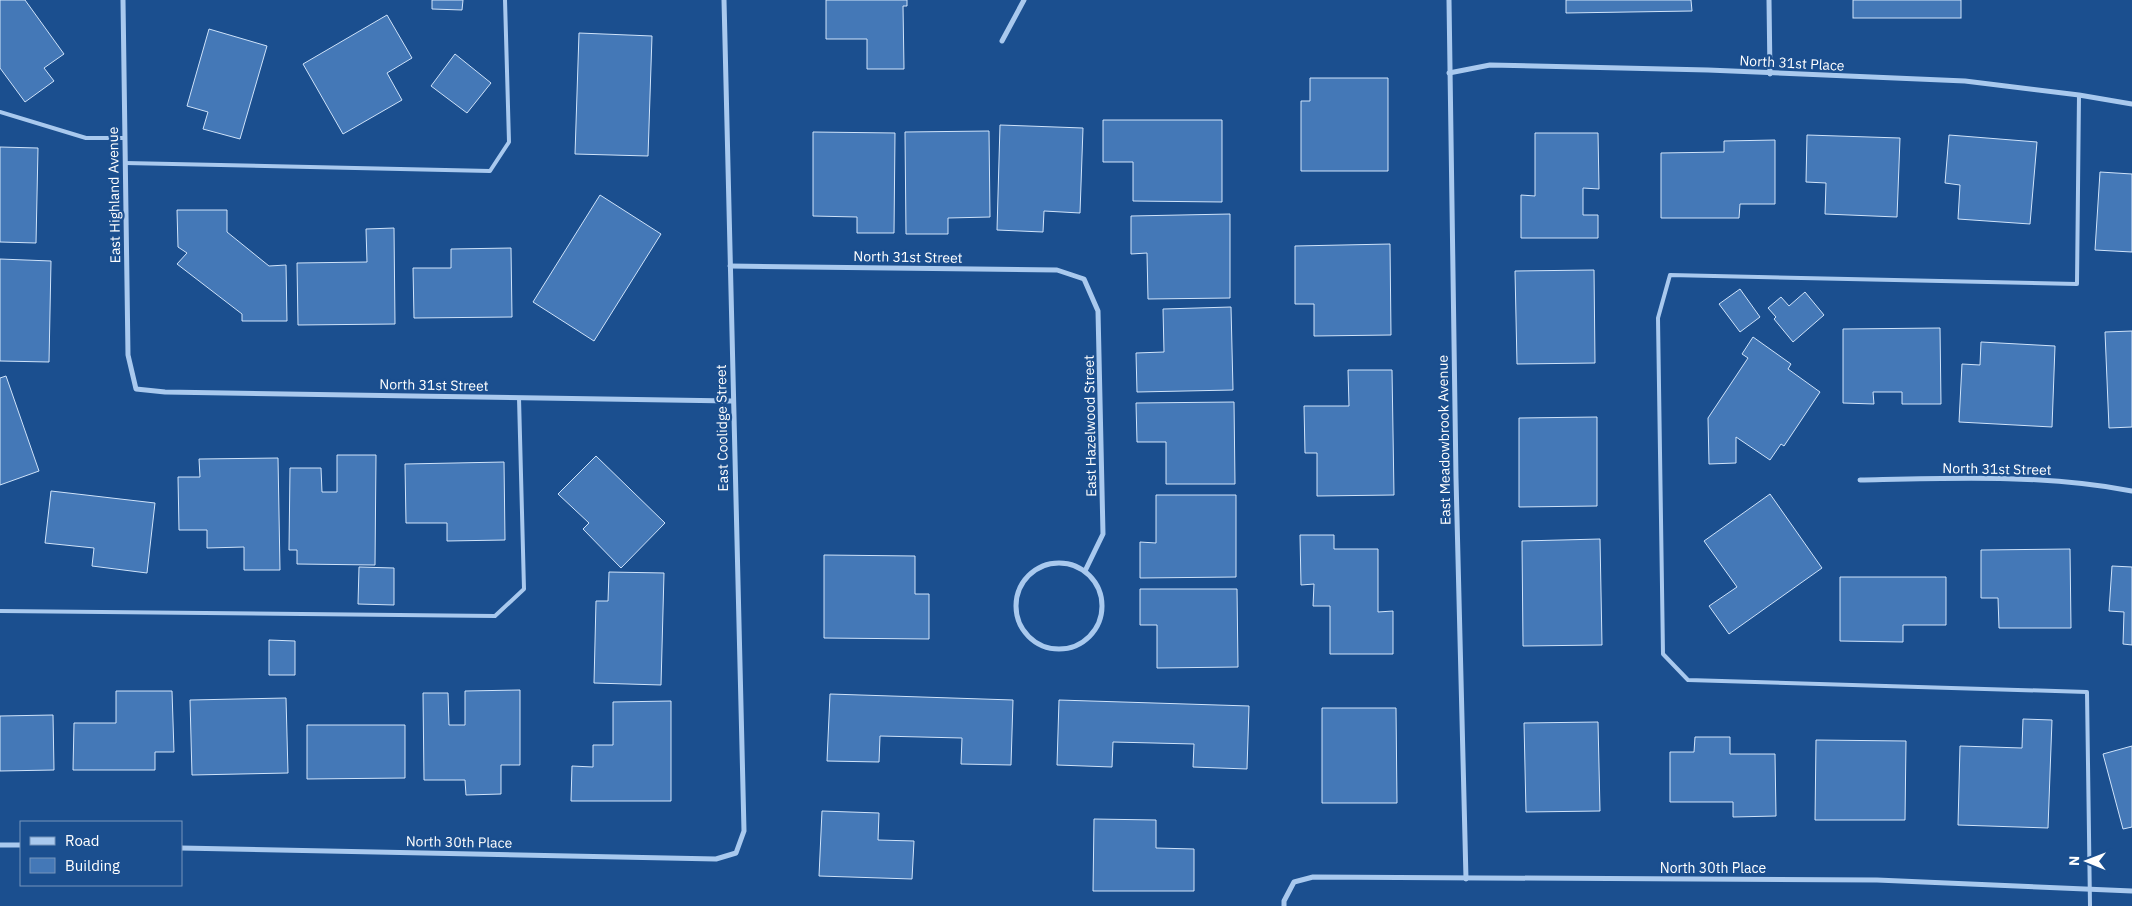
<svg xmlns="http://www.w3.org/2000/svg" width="2132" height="906" font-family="'IBM Plex Sans',sans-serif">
  <rect width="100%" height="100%" fill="#1b4f8f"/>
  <!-- building -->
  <g fill="#4478b7" stroke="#cfe3fa">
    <polygon points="0,0 25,0 64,54 44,68 54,81 25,102 0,68"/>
    <polygon points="432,0 463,0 462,10 432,9"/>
    <polygon points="826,0 907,0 907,6 903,6 904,69 867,69 867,39 826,39"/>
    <polygon points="1566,0 1691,0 1692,11 1566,13"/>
    <rect x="1853" y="0" width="108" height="18"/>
    <polygon points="387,15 412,58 387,73 402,100 343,134 303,64"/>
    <polygon points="209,29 267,46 240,139 203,129 208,112 187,106"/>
    <polygon points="579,33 652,36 648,156 575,154"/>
    <polygon points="455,54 491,83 467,113 431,86"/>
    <polygon points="1310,78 1388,78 1388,171 1301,171 1301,101 1310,101"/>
    <polygon points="1103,120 1222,120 1222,202 1133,201 1133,162 1103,162"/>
    <polygon points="1000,125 1083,128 1080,213 1044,211 1043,232 997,230"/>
    <polygon points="989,131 990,217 948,218 948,234 906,234 905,132"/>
    <polygon points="813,132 895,133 894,233 857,233 857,217 813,216"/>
    <polygon points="1535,133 1598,133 1599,189 1583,188 1583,215 1598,215 1598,238 1521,238 1521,195 1535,196"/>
    <polygon points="1807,135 1900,138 1897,217 1825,214 1826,183 1806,182"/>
    <polygon points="1949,135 2037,142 2030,224 1958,219 1960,185 1945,183"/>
    <polygon points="1775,140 1775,204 1740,204 1739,218 1661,218 1661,153 1724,152 1724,141"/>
    <polygon points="0,147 38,148 36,243 0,242"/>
    <polygon points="2100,172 2132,174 2132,252 2095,250"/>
    <polygon points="600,195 661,234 594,341 533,302"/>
    <polygon points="177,210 227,210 227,232 269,266 286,265 287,321 242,321 242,314 177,264 187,253 178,247"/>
    <polygon points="1230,214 1230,298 1148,299 1147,253 1131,254 1131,216"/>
    <polygon points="394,228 395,324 298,325 297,263 367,262 366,229"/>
    <polygon points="1390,244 1391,335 1314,336 1314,304 1295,304 1295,246"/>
    <polygon points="511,248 512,317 414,318 413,268 451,268 451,249"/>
    <polygon points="0,259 51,261 49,362 0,361"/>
    <polygon points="1594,270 1595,363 1517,364 1515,271"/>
    <polygon points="1740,289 1760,317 1740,332 1719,304"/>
    <polygon points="1805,292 1824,315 1793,342 1774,319 1776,317 1768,308 1781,297 1789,306"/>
    <polygon points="1231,307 1233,390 1137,392 1136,353 1164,352 1163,309"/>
    <polygon points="1940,328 1941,404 1902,404 1902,392 1873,392 1874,404 1843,403 1843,329"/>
    <polygon points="2132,331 2132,427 2109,428 2105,332"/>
    <polygon points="1753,337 1791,364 1788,369 1820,392 1784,446 1781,444 1770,460 1736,437 1736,463 1709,464 1708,418 1748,358 1742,354"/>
    <polygon points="1981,342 2055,346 2052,427 1959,422 1962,364 1980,365"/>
    <polygon points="1348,370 1392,370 1394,495 1317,496 1317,453 1305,453 1304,406 1349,406"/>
    <polygon points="6,376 39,471 0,485 0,378"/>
    <polygon points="1234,402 1235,484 1166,484 1166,442 1137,442 1136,403"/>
    <polygon points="1597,417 1597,506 1519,507 1519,418"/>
    <polygon points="337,455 376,455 375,565 297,564 297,550 289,550 290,468 321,468 322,492 337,492"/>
    <polygon points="596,456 665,523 621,568 583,529 589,523 558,494"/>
    <polygon points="278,458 280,570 244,570 244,547 207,548 207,530 179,530 178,477 200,477 199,459"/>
    <polygon points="504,462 505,540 447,541 447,523 406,523 405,464"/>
    <polygon points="51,491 155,503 147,573 92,566 94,548 45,543"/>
    <polygon points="1770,494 1822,568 1729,634 1709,606 1737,587 1704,541"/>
    <polygon points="1156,495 1236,495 1236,577 1140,578 1140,542 1156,543"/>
    <polygon points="1300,535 1334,535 1334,549 1378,549 1378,612 1393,611 1393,654 1330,654 1330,606 1313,606 1314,584 1301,585"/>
    <polygon points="1600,539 1602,645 1523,646 1522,541"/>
    <polygon points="2070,549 2071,628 1999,628 1998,598 1981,598 1981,550"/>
    <polygon points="824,555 915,556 915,594 929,594 929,639 824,638"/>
    <polygon points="2112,566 2132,567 2132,645 2123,644 2124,612 2109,611"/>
    <polygon points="359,567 394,568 394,605 358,604"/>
    <polygon points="609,572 664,573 661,685 594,683 596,601 608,601"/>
    <polygon points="1840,577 1946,577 1946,625 1903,625 1903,642 1840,641"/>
    <polygon points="1140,589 1237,589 1238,667 1157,668 1157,625 1140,625"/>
    <polygon points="269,640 295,641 295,675 269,675"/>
    <polygon points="520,690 520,765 501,765 501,794 466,795 465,780 424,780 423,693 448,693 449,725 465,725 465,691"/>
    <polygon points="116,691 172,691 174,752 155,752 155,770 73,770 74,723 116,723"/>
    <polygon points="830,694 1013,700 1011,765 961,764 962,738 880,736 879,762 827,761"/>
    <polygon points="286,698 288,773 192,775 190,700"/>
    <polygon points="1059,700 1249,706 1247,769 1193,767 1194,744 1113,742 1112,767 1057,765"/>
    <polygon points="671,701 671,801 571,801 572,766 593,767 593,745 613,745 613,702"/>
    <polygon points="1322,708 1396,708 1397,803 1322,803"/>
    <polygon points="53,715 54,770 0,771 0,716"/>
    <polygon points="2023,719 2052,720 2048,828 1958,825 1960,746 2022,748"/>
    <polygon points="1598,722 1600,811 1526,812 1524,723"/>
    <polygon points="307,725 405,725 405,778 307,779"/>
    <polygon points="1695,737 1730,737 1730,754 1775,754 1776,816 1733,817 1733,802 1670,802 1670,752 1694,752"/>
    <polygon points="1816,740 1906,741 1905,820 1815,820"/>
    <polygon points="2132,746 2132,827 2123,829 2103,754"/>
    <polygon points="822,811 879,813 878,840 914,841 912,879 819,876"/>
    <polygon points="1094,819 1156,820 1156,848 1194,849 1194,891 1093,891"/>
  </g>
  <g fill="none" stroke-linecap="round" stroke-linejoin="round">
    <!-- service -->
    <g stroke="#a9c9ee" stroke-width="4">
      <polyline points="2079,95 2077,284 1670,275 1658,318 1663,654 1688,680 2087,692 2090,906"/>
      <polyline points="0,112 86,138 125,138"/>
      <polyline points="125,163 490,171 509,142 505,0"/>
      <polyline points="0,611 495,616 524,589 519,398"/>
    </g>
    <!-- minor -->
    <g stroke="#a9c9ee" stroke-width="5">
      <polyline points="123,0 128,355 136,389 165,392 732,401"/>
      <polyline points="1449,0 1456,478 1466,879"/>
      <polyline points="1769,0 1770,74"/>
      <polyline points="1002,41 1024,0"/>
      <polyline points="1449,73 1490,65 1708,70 1965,81 2079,95 2132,104"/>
      <polyline points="730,266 1057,270 1084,279 1098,311 1103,534 1085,571"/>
      <path d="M1860 480C1950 478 2043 474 2132 491"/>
      <circle cx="1059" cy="606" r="43"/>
      <polyline points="0,845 21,845"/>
      <polyline points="181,848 716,859 736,853 744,831 724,0"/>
      <polyline points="1284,906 1284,901 1294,882 1313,877 1877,880 2132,891"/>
    </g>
  </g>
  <g text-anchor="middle" stroke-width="4.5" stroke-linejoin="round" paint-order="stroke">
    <!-- street labels -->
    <g font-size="14" fill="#fff" stroke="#1b4f8f">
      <text transform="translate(1792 63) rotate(3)" y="5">North 31st Place</text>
      <text transform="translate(114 195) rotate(-91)" y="5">East Highland Avenue</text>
      <text transform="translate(908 257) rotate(1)" y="5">North 31st Street</text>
      <text transform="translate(434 385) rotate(1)" y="5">North 31st Street</text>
      <text transform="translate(1090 426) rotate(-91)" y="5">East Hazelwood Street</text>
      <text transform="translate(722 428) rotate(-91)" y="5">East Coolidge Street</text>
      <text transform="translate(1444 440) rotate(-91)" y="5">East Meadowbrook Avenue</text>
      <text transform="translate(1997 469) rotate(1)" y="5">North 31st Street</text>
      <text transform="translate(459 842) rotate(1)" y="5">North 30th Place</text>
      <text x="1713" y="873">North 30th Place</text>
    </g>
  </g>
  <!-- legend -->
  <rect x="20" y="821" width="162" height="65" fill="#1b4f8f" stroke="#7695bc"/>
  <rect x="30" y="837" width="25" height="8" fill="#a9c9ee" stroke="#7695bc"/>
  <text x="65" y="846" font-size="15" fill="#ffffff">Road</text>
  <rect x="30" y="858" width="25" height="15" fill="#4478b7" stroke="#7695bc"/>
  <text x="65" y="871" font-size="15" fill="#ffffff">Building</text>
  <!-- north arrow -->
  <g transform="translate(2087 861) rotate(271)" stroke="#1b4f8f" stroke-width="4" paint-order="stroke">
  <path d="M0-4L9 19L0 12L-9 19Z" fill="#ffffff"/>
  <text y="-8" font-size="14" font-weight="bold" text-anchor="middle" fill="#ffffff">N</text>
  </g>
</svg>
